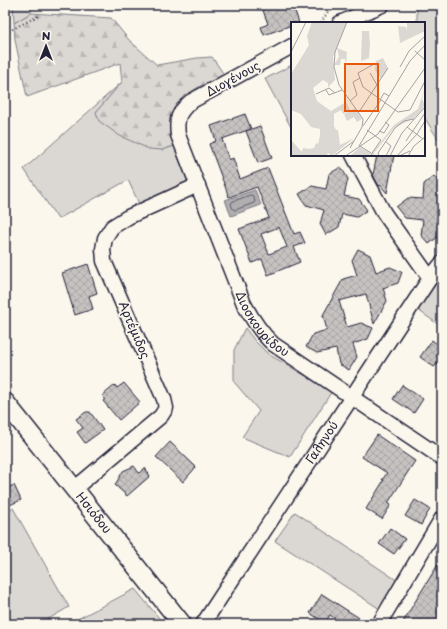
<svg xmlns="http://www.w3.org/2000/svg" width="447" height="629" font-family="'Playpen Sans',sans-serif">
  <defs>
    <pattern id="forest-firs" width="22" height="20" patternUnits="userSpaceOnUse"><rect width="22" height="20" fill="#dbd8d3"/><path d="M5 1l3.5 6h-7zM16 11l3.5 6h-7z" fill="#bcb9b6"/></pattern>
    <pattern id="building-cross-hatch" width="8" height="8" patternUnits="userSpaceOnUse"><rect width="8" height="8" fill="#c6c2c0"/><path d="M0 0l8 8M0 8l8-8" fill="none" stroke="#aaa6a6"/></pattern>
  </defs>
  <rect width="100%" height="100%" fill="#fbf7ec"/>
  <filter id="ink" filterUnits="userSpaceOnUse"><feTurbulence type="fractalNoise" baseFrequency=".025" numOctaves="2"/><feDisplacementMap in="SourceGraphic" scale="8" xChannelSelector="R" yChannelSelector="G"/><feConvolveMatrix kernelMatrix="1 2 1 2 8 2 1 2 1" color-interpolation-filters="sRGB"/></filter>
  <g filter="url(#ink)">
    <!-- grass -->
    <g fill="#dbd8d3" stroke="#7e7d87">
      <polygon points="13,5 31,5 31,13 14,23"/>
      <polygon points="417,5 442,5 442,145 424,117 424,23 417,23"/>
      <polygon points="292,65 292,129 265,79"/>
      <polygon points="122,82 96,112 162,150 174,146 190,188 141,208 128,180 58,219 24,169"/>
      <polygon points="442,277 442,327 415,308"/>
      <polygon points="245,328 255,341 268,354 332,391 290,457 242,437 259,411 234,382 234,350"/>
      <polygon points="13,508 69,607 40,624 5,624 5,511"/>
      <polygon points="295,512 398,581 383,611 275,541"/>
      <polygon points="135,589 164,624 68,624"/>
    </g>
    <!-- forest -->
    <path fill="url(#forest-firs)" stroke="#7e7d87" d="M31 13 111 18 129 40 157 65 197 58 212 57 223 73C217 81 208 82 199 87 176 99 170 121 174 146L162 150 149 149 120 136 99 121 96 112 122 82 120 63 27 97 15 40 14 23Z"/>
    <!-- water -->
    <polygon fill="#b1aeb0" stroke="#787681" points="255,190 261,205 231,216 225,200"/>
    <g fill="none" stroke-linecap="round" stroke-linejoin="round">
      <!-- shore -->
      <polygon stroke="#5b5a6a" stroke-width="1" points="251,195 253,196 255,201 254,203 235,210 233,209 231,204 232,202"/>
    </g>
    <!-- building -->
    <g fill="url(#building-cross-hatch)" stroke="#22223b" fill-rule="evenodd">
      <polygon points="261,5 280,5 281,9 293,5 299,23 292,23 292,25 264,35 261,27 268,24"/>
      <path d="M245 114 251 129 222 139 229 160 233 158 240 179 268 168 294 234 300 232 305 243 294 247 300 262 268 275 262 259 252 263 239 229 269 218 257 187 229 197 209 144 216 141 211 126ZM279 227 287 247 269 254 261 234Z"/>
      <polygon points="260,126 272,158 258,163 246,131"/>
      <polygon points="377,155 394,155 387,193 380,185 379,186 373,175"/>
      <polygon points="341,167 348,179 344,196 359,199 367,210 357,217 342,214 339,227 326,235 320,224 324,210 306,205 299,194 312,186 326,189 329,174"/>
      <polygon points="434,176 442,185 442,221 440,235 429,244 421,235 423,220 405,218 396,207 408,198 423,199 424,184"/>
      <polygon points="358,249 370,255 376,272 390,267 402,272 398,283 383,288 387,301 374,324 366,294 339,301 347,327 361,323 373,328 368,339 353,344 357,357 349,370 339,364 336,349 317,353 306,347 313,334 327,330 323,315 343,279 357,275 352,260"/>
      <polygon points="88,264 97,293 89,296 93,309 75,315 62,273"/>
      <polygon points="432,340 442,348 442,367 437,364 434,367 420,357"/>
      <polygon points="124,383 140,402 119,420 103,401 105,399 102,396 115,385 117,388"/>
      <polygon points="402,385 423,399 414,413 393,399"/>
      <polygon points="86,412 90,412 103,430 85,443 77,432 83,428 76,419"/>
      <polygon points="377,435 415,461 388,503 391,505 382,519 366,509 384,480 382,480 387,473 362,457"/>
      <polygon points="170,442 196,467 183,482 156,457"/>
      <polygon points="134,466 139,473 145,468 150,476 127,496 115,485 123,471"/>
      <polygon points="14,485 21,500 5,507 5,489"/>
      <polygon points="415,500 430,509 421,525 405,516"/>
      <polygon points="390,528 405,539 394,554 379,544"/>
      <polygon points="442,558 442,624 402,624 413,605"/>
      <polygon points="322,594 345,609 369,624 343,624 330,615 325,623 310,613"/>
    </g>
    <g fill="none" stroke-linecap="round" stroke-linejoin="round">
      <defs>
        <g id="minor">
          <polyline points="340,23 382,5"/>
          <path id="s1" d="M292 46 190 102C178 113 176 119 178 135L244 304C252 319 260 332 273 344L442 458"/>
          <polyline points="353,155 384,213 430,278"/>
          <polyline points="74,489 161,416 166,408 164,399 104,261 103,249 105,238 112,227 128,217 198,185"/>
          <path id="s2" d="M203 624 430 278 442 263"/>
          <polyline points="379,624 442,518"/>
        </g>
        <g id="tertiary">
          <path id="s3" d="M5 402 182 624"/>
        </g>
      </defs>
      <!-- minor casing -->
      <use href="#minor" stroke="#22223b" stroke-width="17"/>
      <!-- tertiary casing -->
      <use href="#tertiary" stroke="#22223b" stroke-width="21"/>
      <!-- path -->
      <g stroke="#22223b" stroke-width="2" stroke-dasharray="1 3" stroke-linecap="butt">
        <polyline points="321,23 332,5"/>
        <polyline points="5,33 38,16"/>
      </g>
      <!-- minor -->
      <use href="#minor" stroke="#fbf7ec" stroke-width="14"/>
      <!-- tertiary -->
      <use href="#tertiary" stroke="#fbf7ec" stroke-width="18"/>
    </g>
  </g>
  <g text-anchor="middle" stroke-width="3.5" stroke-linejoin="round" paint-order="stroke">
    <!-- street labels -->
    <g font-size="12" fill="#22223b" stroke="#fbf7ec">
      <text transform="translate(233 79) rotate(-29)" y="4">Διογένους</text>
      <text dy="4" stroke="none"><textPath href="#s1" startOffset="362">Διοσκουρίδου</textPath></text>
      <text transform="translate(134 330) rotate(67)" y="4">Αρτέμιδος</text>
      <text dy="4" stroke="none"><textPath href="#s2" startOffset="217">Γαληνού</textPath></text>
      <text dy="4" stroke="none"><textPath href="#s3" startOffset="142">Ησιόδου</textPath></text>
    </g>
  </g>
  <!-- overview -->
  <g transform="translate(291 22)">
    <rect width="134" height="134" fill="#fbf7ec"/>
    <path d="M21 0H56L42 35 44 58 37 65V61L32 58 22 66 26 79 40 89 55 80 59 88 52 92 50 88 43 92V104L45 108H47L49 123 63 116 41 134 37 131 35 134H0V118L11 130 12 126 18 127 23 126 25 121 27 122 29 114V107L20 105 10 92 0 88V52L18 23 16 14ZM116 0H134V9L109 21 107 4 115 5 116 9ZM71 9H78L79 22 78 36 70 39ZM46 26 56 30 55 44 54 37H50L49 43H43L48 35ZM92 36 97 46 90 57 84 48 85 39ZM64 86 71 97 66 100 63 95 56 99 53 92ZM69 125 79 131 78 134H59Z" fill="#dbd8d3"/>
    <path d="M134 65 131 77 134 83 129 90 123 96 103 106 83 131 84 134H79L103 103 127 87Z" fill="#dbd8d3"/>
    <path fill="none" stroke="#a4a2a5" stroke-width="1" d="M56 0 44 30 43 45 48 63 72 97 71 105 59 126M124 29 134 38M0 30 15 0M83 42 67 51 72 65 107 90 119 88 134 59M109 45 118 29 134 14M79 51 86 63M35 68 38 73 51 68M25 72 38 66 44 71M89 78 93 71 98 74M59 79 66 73 62 60 69 56M68 90 97 46M72 104 90 78M116 105 132 117M76 108 90 118 79 134M88 109 93 111 98 103 94 100M115 119 134 91M95 120 100 124 95 134M68 124 119 39 134 23M69 124 80 131M56 133 87 112 134 46M43 134 63 119M88 134 87 131 104 106 113 99 123 97M99 134 111 111 134 85M106 134 126 112 134 99M108 134 119 129M117 134 123 124 134 115"/>
    <path fill="#e8590c" fill-opacity="0.15" stroke="#e8590c" stroke-width="2" d="M54 42H87V89H54Z"/>
    <rect width="134" height="134" fill="none" stroke="#22223b" stroke-width="2"/>
  </g>
  <!-- margin -->
  <rect width="447" height="629" fill="none" stroke="#fbf7ec" stroke-width="20"/>
  <rect x="10" y="10" width="427" height="609" fill="none" stroke="#22223b" stroke-width="1.5" filter="url(#ink)"/>
  <!-- north arrow -->
  <g transform="translate(46 46)" stroke="#fbf7ec" stroke-width="3" paint-order="stroke">
  <path d="M0-3L7 15L0 10L-7 15Z" fill="#22223b"/>
  <text y="-6" font-size="11" font-weight="bold" text-anchor="middle" fill="#22223b">N</text>
  </g>
</svg>
